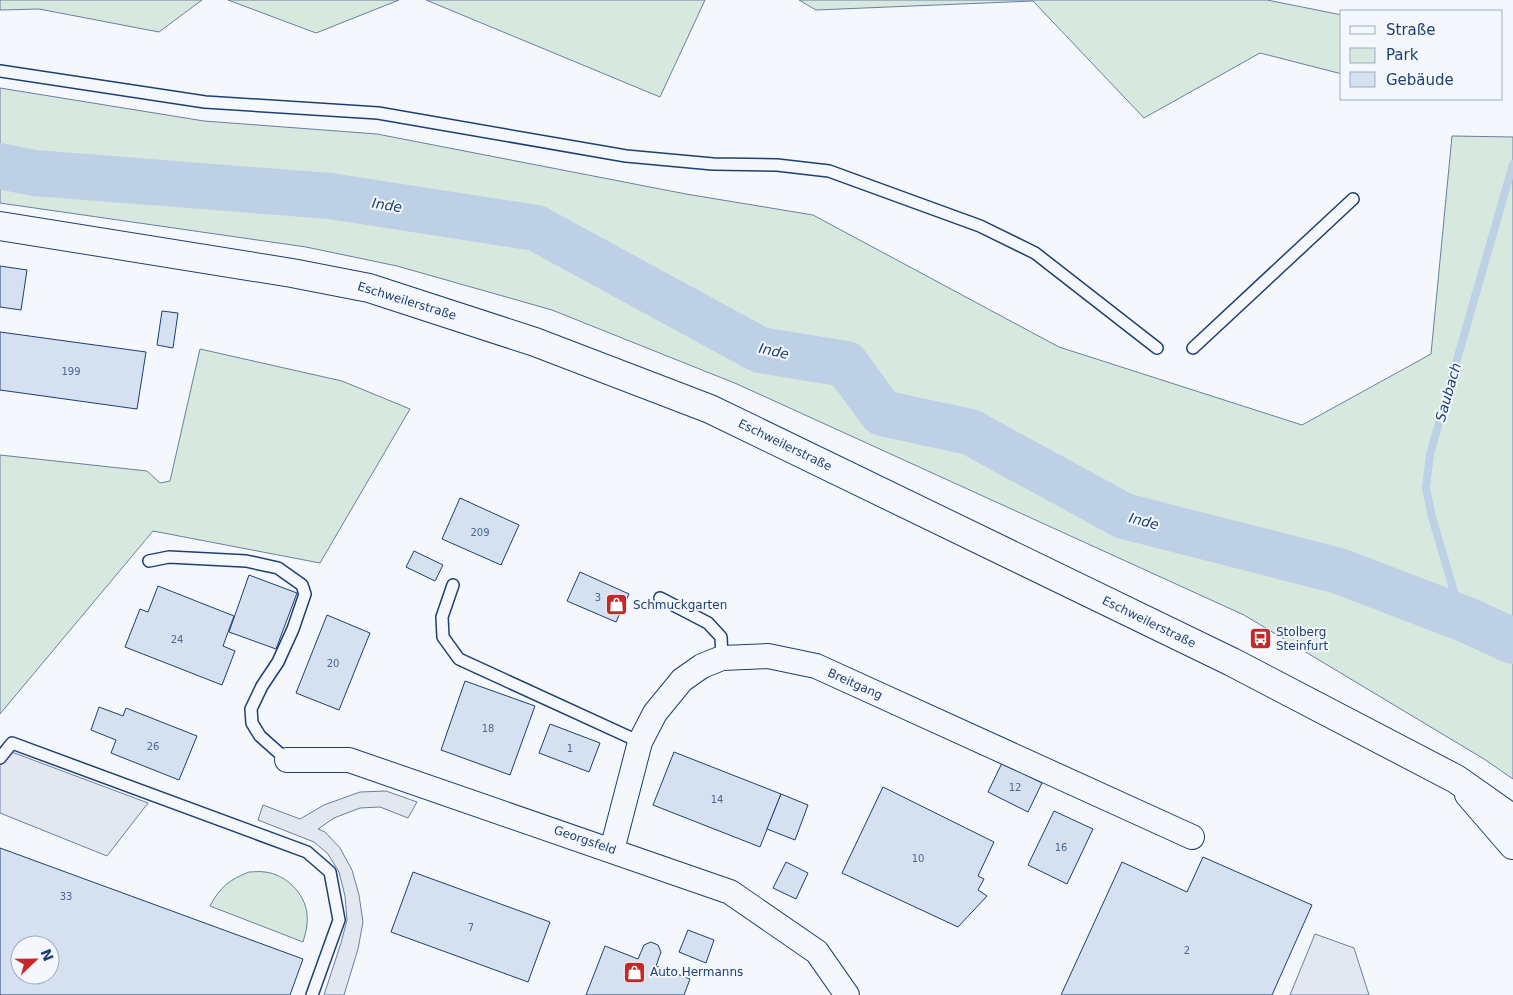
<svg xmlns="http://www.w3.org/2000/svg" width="1513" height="995" font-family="'DejaVu Sans',sans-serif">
  <rect width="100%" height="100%" fill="#f4f7fb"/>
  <!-- green -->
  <g fill="#d7e8df" stroke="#687fa3">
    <polygon points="0,0 202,0 159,32 39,9 0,10"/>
    <polygon points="228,0 399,0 316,33"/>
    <polygon points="426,0 705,0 660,97"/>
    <polygon points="799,0 1267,0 1342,15 1342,74 1260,53 1144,118 1033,1 816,10"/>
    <polygon points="0,88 204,121 377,134 686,194 813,215 1059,347 1302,425 1431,354 1452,136 1513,137 1513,779 1484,759 1244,615 737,384 552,310 397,266 306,247 0,203"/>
    <polygon points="200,349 342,381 410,409 320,563 153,531 0,714 0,455 147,471 160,483 170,481"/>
    <path d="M249 872C254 872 259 871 265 872 285 874 305 893 307 914 308 924 306 932 303 942L210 906C220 887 229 880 249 872Z"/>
  </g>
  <!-- parking -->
  <g fill="#e3e8f0" stroke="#687fa3">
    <polygon points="9,751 148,803 107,856 0,813 0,763"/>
    <polygon points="386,791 417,802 408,818 380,807 360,808 334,818 318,829 325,832 340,848 352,870 359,895 363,922 358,949 344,995 324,995 341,943 347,920 345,896 339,872 328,854 314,842 258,820 263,805 300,819 324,805 360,792"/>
    <polygon points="1315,934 1354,948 1369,995 1290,995"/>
  </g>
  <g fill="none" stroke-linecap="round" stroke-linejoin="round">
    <!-- stream -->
    <polyline stroke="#bed0e5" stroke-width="8" points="1467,620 1455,595 1432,517 1426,488 1430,454 1513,164"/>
    <!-- river -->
    <polyline stroke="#bed0e5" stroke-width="46" points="0,166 34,173 330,196 536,228 760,350 846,364 882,413 970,432 1124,516 1339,571 1467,620 1513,641"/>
  </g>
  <!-- building -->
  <g fill="#d5e0f0" stroke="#1d3f73" fill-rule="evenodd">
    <polygon points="0,266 27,270 21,310 0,307"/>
    <polygon points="162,311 178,313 173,348 157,345"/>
    <polygon points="0,332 146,352 137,409 0,390"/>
    <polygon points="460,498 519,525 501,565 442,539"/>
    <polygon points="414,551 443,565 435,581 406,567"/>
    <polygon points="580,572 629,594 616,622 567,601"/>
    <polygon points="249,575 297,593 276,649 229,632"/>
    <polygon points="158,586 234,616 223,646 235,651 222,685 125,647 140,609 148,612"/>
    <polygon points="327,615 370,633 339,710 296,693"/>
    <polygon points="465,681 535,706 510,775 441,750"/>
    <polygon points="99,707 123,716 126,708 197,736 179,780 111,753 116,740 91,730"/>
    <polygon points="550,724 600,743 589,772 539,753"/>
    <polygon points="674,752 781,794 760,847 653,805"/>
    <polygon points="1002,763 1042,783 1028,812 988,792"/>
    <polygon points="883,787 994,842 978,876 984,879 978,890 987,896 958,927 842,873"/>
    <polygon points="781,794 808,805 795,840 767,829"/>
    <polygon points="1054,811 1093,829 1067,884 1028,865"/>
    <path d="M0 848 303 959 290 995H0ZM20 945H50V975H20Z"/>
    <polygon points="1203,857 1312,905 1272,995 1061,995 1122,862 1187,892"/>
    <polygon points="786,862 808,873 796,899 773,888"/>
    <polygon points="413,872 550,922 528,982 391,932"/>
    <polygon points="688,930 714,940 706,963 679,952"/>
    <polygon points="651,942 658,945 661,952 656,966 690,979 684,995 586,995 605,946 638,959 644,945"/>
  </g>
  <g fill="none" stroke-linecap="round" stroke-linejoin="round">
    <defs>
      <g id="service">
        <polyline points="0,71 205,102 378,113 626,156 713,164 777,165 829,171 980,226 1035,253 1157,348"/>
        <polyline points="1193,348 1353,199"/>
        <polyline points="149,561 169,557 246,561 278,568 302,585 305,594 293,629 278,662 262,686 251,709 252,723 260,736 287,760"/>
        <polyline points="453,585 442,617 443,637 459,659 640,742"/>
        <polyline points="660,598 708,623 721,637 722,658"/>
        <polyline points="0,758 12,743 307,852 330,872 339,920 312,995"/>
      </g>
      <g id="minor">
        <polyline points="287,760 349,760 730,892 817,952 847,995"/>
        <polyline points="612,850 640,742 655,713 682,680 702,666 722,658 768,656 816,666 1192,837"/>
      </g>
      <polyline id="tertiary" points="1469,794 1513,845"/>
      <polyline id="primary" points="0,226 292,273 369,288 535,342 710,409 1232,662 1456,779 1513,819"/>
    </defs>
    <!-- service casing -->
    <use href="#service" stroke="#1d3f73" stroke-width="14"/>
    <!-- minor casing -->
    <use href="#minor" stroke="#1d3f73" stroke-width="26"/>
    <!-- tertiary casing -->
    <use href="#tertiary" stroke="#1d3f73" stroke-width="30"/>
    <!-- primary casing -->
    <use href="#primary" stroke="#1d3f73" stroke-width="30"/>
    <!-- service -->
    <use href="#service" stroke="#f4f7fb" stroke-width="11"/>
    <!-- minor -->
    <use href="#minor" stroke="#f4f7fb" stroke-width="24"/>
    <!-- tertiary -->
    <use href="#tertiary" stroke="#f4f7fb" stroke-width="28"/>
    <!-- primary -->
    <use href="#primary" stroke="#f4f7fb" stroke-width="28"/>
  </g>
  <!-- icons -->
  <defs>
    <symbol id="shop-square" viewBox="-11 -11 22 22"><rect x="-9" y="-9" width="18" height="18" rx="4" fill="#c62828" stroke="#f4f7fb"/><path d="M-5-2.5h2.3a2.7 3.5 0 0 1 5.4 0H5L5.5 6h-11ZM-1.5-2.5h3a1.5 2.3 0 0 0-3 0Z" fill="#fff"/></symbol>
    <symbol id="bus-square" viewBox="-11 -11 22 22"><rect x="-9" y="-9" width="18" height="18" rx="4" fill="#c62828" stroke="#f4f7fb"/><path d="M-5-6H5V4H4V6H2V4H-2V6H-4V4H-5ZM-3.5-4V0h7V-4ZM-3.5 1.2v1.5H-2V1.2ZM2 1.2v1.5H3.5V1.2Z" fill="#fff"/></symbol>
  </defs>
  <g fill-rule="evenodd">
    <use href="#shop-square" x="604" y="592" width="25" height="25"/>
    <use href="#bus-square" x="1248" y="626" width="25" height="25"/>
    <use href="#shop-square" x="622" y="960" width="25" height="25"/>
  </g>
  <g text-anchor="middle" stroke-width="4" stroke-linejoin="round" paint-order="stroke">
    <!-- number labels -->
    <g font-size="10" fill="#4b6792">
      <text x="71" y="375">199</text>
      <text x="480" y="536">209</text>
      <text x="598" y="601">3</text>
      <text x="177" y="643">24</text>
      <text x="333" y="667">20</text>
      <text x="488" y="732">18</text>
      <text x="153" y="750">26</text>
      <text x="570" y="752">1</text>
      <text x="1015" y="791">12</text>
      <text x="717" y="803">14</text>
      <text x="1061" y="851">16</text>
      <text x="918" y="862">10</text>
      <text x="66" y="900">33</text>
      <text x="471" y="931">7</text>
      <text x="1187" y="954">2</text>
    </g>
    <!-- street labels -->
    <g font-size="12" fill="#1d3f73" stroke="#f4f7fb">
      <text transform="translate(407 301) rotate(17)" y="4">Eschweilerstraße</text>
      <text transform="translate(785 445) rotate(26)" y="4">Eschweilerstraße</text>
      <text transform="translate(1149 622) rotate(26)" y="4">Eschweilerstraße</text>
      <text transform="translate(855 684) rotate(24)" y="4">Breitgang</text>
      <text transform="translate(585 840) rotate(19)" y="4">Georgsfeld</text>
    </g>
    <!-- poi labels -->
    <g font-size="12" fill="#1d3f73" stroke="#f4f7fb" text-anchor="start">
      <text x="633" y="609">Schmuckgarten</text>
      <text x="1276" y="636">Stolberg<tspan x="1276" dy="14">Steinfurt</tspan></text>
      <text x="650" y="976">Auto Hermanns</text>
    </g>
    <!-- water labels -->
    <g font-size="14" font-style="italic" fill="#1d3f73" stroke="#f4f7fb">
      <text transform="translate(387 205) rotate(9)" y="5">Inde</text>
      <text transform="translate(774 351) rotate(13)" y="5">Inde</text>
      <text transform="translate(1448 392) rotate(-74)" y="5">Saubach</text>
      <text transform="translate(1144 521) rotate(15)" y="5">Inde</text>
    </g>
  </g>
  <!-- legend -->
  <rect x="1340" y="10" width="162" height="90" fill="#f4f7fb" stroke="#9eadc5"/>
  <rect x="1350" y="26" width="25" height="8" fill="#f4f7fb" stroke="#9eadc5"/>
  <text x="1386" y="35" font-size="15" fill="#1d3f73">Straße</text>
  <rect x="1350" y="48" width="25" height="15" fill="#d7e8df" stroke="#9eadc5"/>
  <text x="1386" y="60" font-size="15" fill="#1d3f73">Park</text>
  <rect x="1350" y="72" width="25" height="15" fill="#d5e0f0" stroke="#9eadc5"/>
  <text x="1386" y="85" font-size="15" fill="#1d3f73">Gebäude</text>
  <!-- north arrow -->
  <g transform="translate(35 960) rotate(68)"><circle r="24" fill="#f4f7fb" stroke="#9eadc5"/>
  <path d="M0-4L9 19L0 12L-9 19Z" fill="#c62828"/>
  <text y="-8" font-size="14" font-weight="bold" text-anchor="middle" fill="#1d3f73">N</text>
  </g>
</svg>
